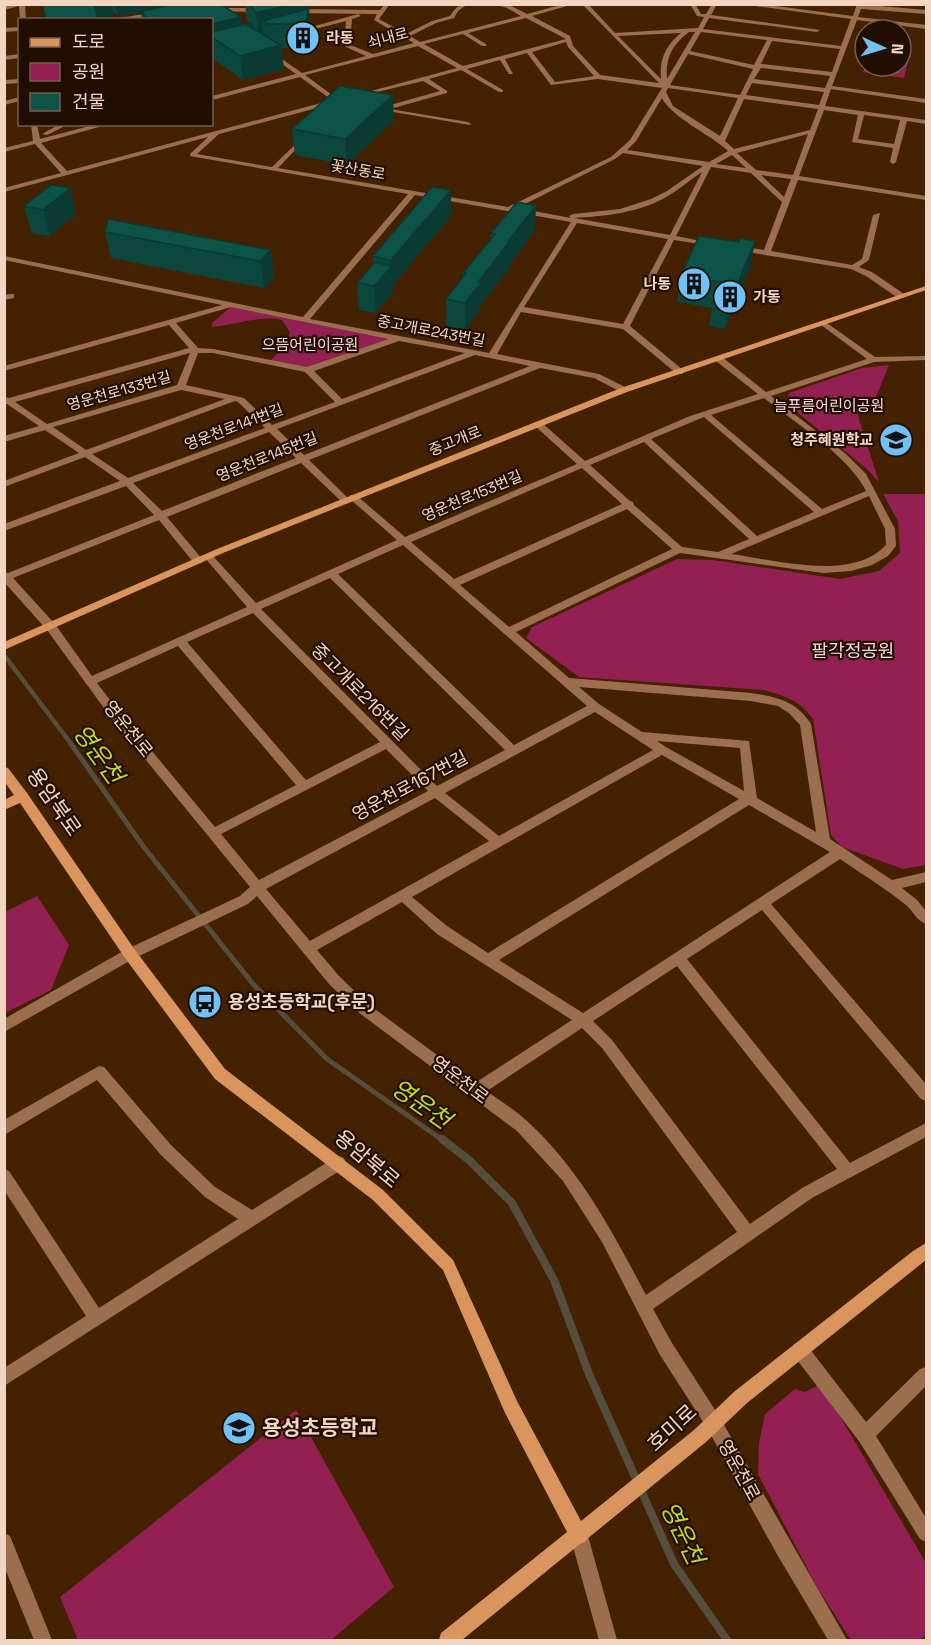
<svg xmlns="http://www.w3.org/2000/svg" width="931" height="1645" font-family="'Space Grotesk','Noto Sans KR',sans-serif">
  <rect width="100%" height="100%" fill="#442101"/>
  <!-- green -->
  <g fill="#922053">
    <polygon points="901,48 911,49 904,78 863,72 865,65 901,66"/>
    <path d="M232 306 394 339 308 369 270 361 286 345 290 332 282 320C259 315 235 325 212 327V323Z"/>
    <polygon points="889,365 876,397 852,397 879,482 867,469 786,403 789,393 862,368"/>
    <path d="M883 494H926V865L903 869 842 847 831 835 813 719C800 701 784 695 763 690L579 677 526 638 532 627 677 559 713 560 840 579 879 571 900 553 898 521Z"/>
    <polygon points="37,896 69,945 51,990 5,1013 5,912"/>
    <polygon points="821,1384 926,1563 926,1635 920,1640 851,1640 817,1587 758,1474 759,1443 765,1414 795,1389 805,1392"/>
    <polygon points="296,1410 394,1587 331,1640 78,1640 60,1597"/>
  </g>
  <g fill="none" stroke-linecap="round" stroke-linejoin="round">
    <!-- stream-far2 -->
    <polyline stroke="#554e3d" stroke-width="4.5" points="4,655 72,745"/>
    <!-- stream-far1 -->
    <polyline stroke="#554e3d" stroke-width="5" points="71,744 143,846 253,984 327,1059 444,1141"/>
    <!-- stream -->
    <polyline stroke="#554e3d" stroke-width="8" points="442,1139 469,1160 512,1203 554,1280 589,1374 674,1564 727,1640"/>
    <!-- street -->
    <g fill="#9b6f4e" fill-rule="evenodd">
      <polygon points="13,4 25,4 26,20 20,20 19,6 4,10 4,6"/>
      <path d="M385 4H390L379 19 406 34 432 21 450 16C455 8 459 4 468 4L458 11 454 18 436 23 410 36 420 42 521 16 507 8 493 4 511 6 527 14 564 4H574L532 16 570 36 573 46 600 75 659 83 582 4H588L615 33 698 28 704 17 697 16 690 4H695L701 14H706L712 4H717L711 15 820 30 817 32 709 18 703 29 841 46 851 19 741 4H760L853 16 857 4 926 10V14L861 9 858 17 926 25V29L857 20 832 86 926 99V103L831 89 825 106 926 120V124L907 121 896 162 893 164 890 162 893 148 852 142 858 115 824 110 799 176 926 196V200L798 180 771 251 852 265 862 259 873 215 880 213 869 260 859 267 872 272 904 294V298H898L866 276 851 269 735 250 734 248 738 246 764 250 782 202 751 173 711 167 676 236 716 244 712 246 674 240 630 326 683 370V374H677L623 329 521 312 497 354 599 374 627 388V392H621L594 378 540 368 309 460 349 499V503H343L301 463 167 517 202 559V563H194L159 520 13 578 55 624 92 676 247 607 205 558V554H211L256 603 397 540 350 499V495H356L405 537 577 464 535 426V422H541L585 461 690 416 758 394 716 361V357H722L766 392 867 359 821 325V321H824L875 357 926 356V360L874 362 771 396 846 454 866 474 895 529 896 546 888 556 872 565 851 571 823 573 680 553 516 632 569 678 751 693C777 697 796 701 811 724L830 839 892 880 926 872V882L902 888 917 900 926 911V924C917 921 913 911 906 905 885 888 862 874 840 859L771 904 926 1084V1101L921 1099 762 910 687 959 850 1163 926 1123V1137L812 1198 653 1309 672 1343 719 1416 847 1640H828L778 1556 707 1428 660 1355 602 1242 563 1181 517 1131 358 1012 329 984 257 896 248 904 135 958 4 1032V1019L125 950 240 896 250 887 109 715 47 630 4 582V572L8 573 154 515 126 486 4 531V524L120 481 85 457 4 487V481L79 453 45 430 4 442V436L39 426 7 404H4V397L9 398 189 348 169 325 4 371V366L222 305 4 260V256L303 317 408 194 190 156V154L208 137 4 192V188L61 173 35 144 4 152V148L33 141 31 124H37L40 139 97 124H110L41 143 67 171 332 100 300 77 212 100V96L296 74 268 54V52H272L302 73 366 56 344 46 346 21 296 34 293 32 358 14 361 16 352 19 350 45 373 54 414 43 405 38 399 39 401 36 374 20 377 14 295 13 292 11 295 9 380 10ZM526 18 566 39 463 66 424 44 463 34 482 46H486V44L468 33ZM689 32H695L667 79C665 58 672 45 689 32ZM701 32 767 40 754 65 690 51ZM681 33C666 45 659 59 661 79L618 36ZM772 41 840 49 832 72 761 64ZM566 42 568 47 594 76 555 82 532 52ZM418 46 457 68 356 95V97L423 81 440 91 376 109 470 125 471 124 468 122 390 109 447 93V91L429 79 461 70 499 92H503V90L467 69 500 60 509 74H513L505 59 527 53 551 85 598 79 662 88 630 140 611 157 508 207 278 168 306 139V137L304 136 272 167 197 154 219 134 332 104V107H336L339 100 305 75ZM688 54 753 69 740 95 670 85ZM761 68 830 76 825 88 754 79ZM752 83 824 92 819 105 746 95ZM668 88 738 98 720 136 673 106 666 92ZM662 98C672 118 710 134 728 151L709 162 627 150 636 141ZM744 99 818 109 810 130 734 149 725 141ZM864 115 900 120 894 144 858 139ZM808 134 793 175 756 170 737 153ZM623 153 703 166 667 191 651 199 620 209 573 214 569 216 571 218 517 208 615 159ZM732 155 746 168 716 164ZM702 172 670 235 574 218C605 216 640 213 668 196 680 189 691 179 702 172ZM761 175 791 179 784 197ZM415 195 571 222 489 353 310 319ZM577 223 668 239 623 324 524 307ZM231 307 389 339 307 367 213 349 198 348 176 323ZM399 341 465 353 342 399 314 371ZM190 353 177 385 47 424 15 402ZM198 353H213L305 372 335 402 272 425 244 398 186 385ZM475 355 530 366 304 455 277 429ZM181 390 225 399 86 450 53 427ZM764 398C795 423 848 455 866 491L822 509 711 415ZM235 401 238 402 265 428 128 478 92 454ZM704 417 814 512 757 536 651 439ZM269 432 296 458 162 511 133 483ZM644 442 749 539 718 552 682 547 634 505 633 502 630 501 590 465ZM582 468 622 504 454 579 411 542ZM869 496 885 529 886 545C852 582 776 560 731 554ZM627 509 672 549 509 627 460 585ZM403 545 587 706 514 745 338 574ZM330 578 505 750 437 786 261 609ZM253 613 380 742 306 780 187 642ZM178 646 296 785 215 827 117 709 97 683ZM579 687 751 701 778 706 789 713 800 725 816 832 757 798 749 741 642 732 599 704ZM595 712 653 750 499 836 445 793ZM657 741 740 748 744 791 666 747ZM386 749 428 791 259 880 221 834ZM662 755 739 799 488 953 447 926 412 897ZM435 798 489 841 310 941 266 889ZM749 805 830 852 583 1013 499 960ZM402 902 437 934 572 1020 475 1083 368 1004 339 976 317 950ZM677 966 837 1169 802 1188 750 1224 612 1040 593 1021ZM582 1028 602 1048 737 1232 646 1295C613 1233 580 1169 527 1121 515 1110 500 1101 487 1091Z"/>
      <polygon points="214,8 260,8 263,10 260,12 212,11"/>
      <polygon points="158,12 160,15 126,20 106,20"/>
      <polygon points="20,27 20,31 4,32 4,28"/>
      <polygon points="20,54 20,58 4,60 4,56"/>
      <polygon points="20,79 20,83 4,84 4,80"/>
      <polygon points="20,97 20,101 4,105 4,101"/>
      <polygon points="60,124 69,124 47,135 42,134"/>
      <polygon points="11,294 14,294 14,298 4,300 4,295"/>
      <polygon points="99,1066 104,1067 171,1145 215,1187 252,1210 334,1158 339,1156 344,1158 346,1163 344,1168 4,1386 4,1368 86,1316 4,1190 4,1169 9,1171 99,1308 238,1219 205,1197 161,1155 97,1080 4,1135 4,1120"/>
      <polygon points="800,1342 806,1344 866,1422 920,1369 926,1367 926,1386 876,1436 926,1518 926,1542 920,1539 859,1441 794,1356 792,1350 794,1344"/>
      <polygon points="579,1527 585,1530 588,1536 617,1640 599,1640 570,1536 573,1530"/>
      <polygon points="4,1533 10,1536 52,1640 34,1640 4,1566"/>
    </g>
    <!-- secondary -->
    <g fill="#da955e" fill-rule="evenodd">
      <polygon points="926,286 926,290 627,392 223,553 4,650 4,642 217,549 621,388"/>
      <polygon points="4,767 8,768 27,793 135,950 225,1069 383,1190 453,1260 517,1401 581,1521 694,1430 735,1391 913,1251 926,1243 926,1260 747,1403 706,1442 587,1539 585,1542 580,1544 462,1640 439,1640 441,1633 567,1532 505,1413 443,1270 373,1200 215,1079 125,958 20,803 4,810 4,800 14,795 4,781"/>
    </g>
  </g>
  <!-- wall -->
  <g fill="#0c473d">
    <polygon points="61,4 220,4 242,25 249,23 247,20 245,4 309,4 310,32 308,48 281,48 284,69 243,80 212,58 212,20 142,20 141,13 118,15 113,12 114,16 98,18"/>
    <polygon points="394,120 347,165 295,155 292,129"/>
    <polygon points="24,206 76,214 50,236 32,233"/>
    <polygon points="536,206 534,232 510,264 509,268 480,306 480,310 465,330 446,326 446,299 463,278 463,273 491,238 491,233"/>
    <polygon points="451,216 393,285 393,293 376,313 359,310 357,283 373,264 373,256"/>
    <polygon points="105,232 271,250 274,277 264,288 111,258"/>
    <polygon points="755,241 750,267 725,329 709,326 712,308 677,302 681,275 739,242"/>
  </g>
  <!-- shaded-wall -->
  <g fill="#0a3a32">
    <polygon points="94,4 111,4 114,16 97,18"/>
    <polygon points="115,4 177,4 164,10 118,15"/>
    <polygon points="293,4 309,4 310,32 308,48 306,24 262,21 264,35 259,37 256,13"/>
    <polygon points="241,17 244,40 212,37 212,24"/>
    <polygon points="281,45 284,69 243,80 240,56"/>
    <polygon points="393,95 394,120 347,165 345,139"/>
    <polygon points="70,188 76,214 50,236 43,210"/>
    <polygon points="451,190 451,216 393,285 393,293 376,313 374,286 391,267 391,260"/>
    <polygon points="536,206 534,232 510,264 509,268 480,306 480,310 465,330 465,303 478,282 508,241"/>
    <polygon points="755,241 750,267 725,329 730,302"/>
    <polygon points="271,250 274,277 264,288 260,261"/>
  </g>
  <!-- building -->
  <g fill="#0e5347" stroke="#0a3a32" stroke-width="1.5">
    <polygon points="61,4 94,4 98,20 46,20 43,6"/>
    <polygon points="174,4 220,4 241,17 212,24 212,20 151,20 141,12"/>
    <polygon points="250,4 293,4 256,13"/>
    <polygon points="308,9 306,24 268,24 262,21"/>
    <polygon points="251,23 253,25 247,25 281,45 240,56 212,37 212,32"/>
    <polygon points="340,86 393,95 345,139 292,129"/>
    <polygon points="51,185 70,188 43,210 24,206"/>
    <polygon points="432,187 451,190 391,260 373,256"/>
    <polygon points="517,202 536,206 508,241 510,241 478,282 481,283 465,303 446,299 466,273 463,273 495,234 491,233"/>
    <polygon points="108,219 271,250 260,261 105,232"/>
    <polygon points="699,236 739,242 740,238 755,241 730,302 714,299 721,282 681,275"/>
    <polygon points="375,262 392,266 374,286 357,283"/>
  </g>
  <!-- icons -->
  <defs>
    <symbol id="building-disc" viewBox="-11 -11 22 22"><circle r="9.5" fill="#71c1f5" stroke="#220e01"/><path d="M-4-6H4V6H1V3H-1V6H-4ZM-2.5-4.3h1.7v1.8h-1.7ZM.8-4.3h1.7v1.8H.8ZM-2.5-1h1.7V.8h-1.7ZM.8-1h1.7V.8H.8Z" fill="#111"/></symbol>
    <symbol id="school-disc" viewBox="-11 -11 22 22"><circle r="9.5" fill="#71c1f5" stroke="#220e01"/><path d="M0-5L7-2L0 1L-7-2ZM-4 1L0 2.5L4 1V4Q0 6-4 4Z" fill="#111"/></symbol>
    <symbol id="bus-disc" viewBox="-11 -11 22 22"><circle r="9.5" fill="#71c1f5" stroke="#220e01"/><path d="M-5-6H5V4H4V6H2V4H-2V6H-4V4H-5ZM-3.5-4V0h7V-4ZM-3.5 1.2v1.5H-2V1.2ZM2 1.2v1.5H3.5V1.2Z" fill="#111"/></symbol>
  </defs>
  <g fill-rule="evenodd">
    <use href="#building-disc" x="284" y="19" width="38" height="38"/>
    <use href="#building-disc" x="675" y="265" width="38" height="38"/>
    <use href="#building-disc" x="711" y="278" width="38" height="38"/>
    <use href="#school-disc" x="877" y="421" width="38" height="38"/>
    <use href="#bus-disc" x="186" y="983" width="38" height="38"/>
    <use href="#school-disc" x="220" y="1409" width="38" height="38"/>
  </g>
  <g text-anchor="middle" stroke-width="4.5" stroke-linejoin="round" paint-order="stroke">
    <!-- far-poi labels -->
    <g font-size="15" font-weight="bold" fill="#f3d6c2" stroke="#220e01" text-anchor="start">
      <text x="326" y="43">라동</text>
      <text x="671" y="289" text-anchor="end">나동</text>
      <text x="753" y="302">가동</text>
      <text x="873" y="445" text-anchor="end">청주혜원학교</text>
    </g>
    <!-- far-street labels -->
    <g font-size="15" fill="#f3d6c2" stroke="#220e01">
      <text transform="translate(388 38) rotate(-15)" y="5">쇠내로</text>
      <text transform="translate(358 170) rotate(10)" y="5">꽃산동로</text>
      <text transform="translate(431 331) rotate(11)" y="5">중고개로243번길</text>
      <text transform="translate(119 391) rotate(-16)" y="5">영운천로133번길</text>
      <text transform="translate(234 427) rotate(-21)" y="5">영운천로141번길</text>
      <text transform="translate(455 441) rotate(-22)" y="5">중고개로</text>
      <text transform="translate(267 457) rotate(-22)" y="5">영운천로145번길</text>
      <text transform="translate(472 496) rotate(-23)" y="5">영운천로153번길</text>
    </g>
    <!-- far-park labels -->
    <g font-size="15" fill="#f8d7e1" stroke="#220e01">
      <text x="310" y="350">으뜸어린이공원</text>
      <text x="829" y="411">늘푸름어린이공원</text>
    </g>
    <!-- park labels -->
    <g font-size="18" fill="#f8d7e1" stroke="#220e01">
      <text x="853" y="657">팔각정공원</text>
    </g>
    <!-- street labels -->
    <g font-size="18" fill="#f3d6c2" stroke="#220e01">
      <text transform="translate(360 692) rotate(45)" y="6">중고개로216번길</text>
      <text transform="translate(128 729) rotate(51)" y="6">영운천로</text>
      <text transform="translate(410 786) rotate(-28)" y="6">영운천로167번길</text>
      <text transform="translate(460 1080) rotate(37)" y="6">영운천로</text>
      <text transform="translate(739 1470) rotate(61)" y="6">영운천로</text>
    </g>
    <!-- poi labels -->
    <g font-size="18" font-weight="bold" fill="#f3d6c2" stroke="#220e01" text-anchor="start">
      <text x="228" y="1008">용성초등학교(후문)</text>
    </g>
    <!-- near-street labels -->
    <g font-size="21" fill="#f3d6c2" stroke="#220e01">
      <text transform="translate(54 802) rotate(55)" y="7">용암북로</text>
      <text transform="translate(367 1159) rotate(40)" y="7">용암북로</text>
      <text transform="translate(672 1428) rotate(-42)" y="7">호미로</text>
    </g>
    <!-- near-poi labels -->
    <g font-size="21" font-weight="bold" fill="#f3d6c2" stroke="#220e01" text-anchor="start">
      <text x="262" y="1435">용성초등학교</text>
    </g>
    <!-- near-water labels -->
    <g font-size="24" font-style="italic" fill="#c0db1a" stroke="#220e01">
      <text transform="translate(98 754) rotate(54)" y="8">영운천</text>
      <text transform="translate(421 1104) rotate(35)" y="8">영운천</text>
      <text transform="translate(682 1533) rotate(64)" y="8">영운천</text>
    </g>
  </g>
  <!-- border -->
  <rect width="931" height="1645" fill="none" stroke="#f3d6c2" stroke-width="12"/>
  <!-- legend -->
  <rect x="18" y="18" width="195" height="108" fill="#220e01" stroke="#765e4e" stroke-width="1.5"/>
  <rect x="30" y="38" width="30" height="9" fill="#da955e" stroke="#765e4e" stroke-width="1.5"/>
  <text x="72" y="48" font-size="18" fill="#f3d6c2">도로</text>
  <rect x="30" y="63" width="30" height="18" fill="#922053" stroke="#765e4e" stroke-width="1.5"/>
  <text x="72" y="78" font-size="18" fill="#f3d6c2">공원</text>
  <rect x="30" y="93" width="30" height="18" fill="#0e5347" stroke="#765e4e" stroke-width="1.5"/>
  <text x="72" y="108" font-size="18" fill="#f3d6c2">건물</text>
  <!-- north arrow -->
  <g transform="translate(883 48) rotate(94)"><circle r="28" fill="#220e01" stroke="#765e4e" stroke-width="1.5"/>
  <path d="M0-4.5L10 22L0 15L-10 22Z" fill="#71c1f5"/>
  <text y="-9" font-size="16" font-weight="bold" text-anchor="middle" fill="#f3d6c2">N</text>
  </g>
</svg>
